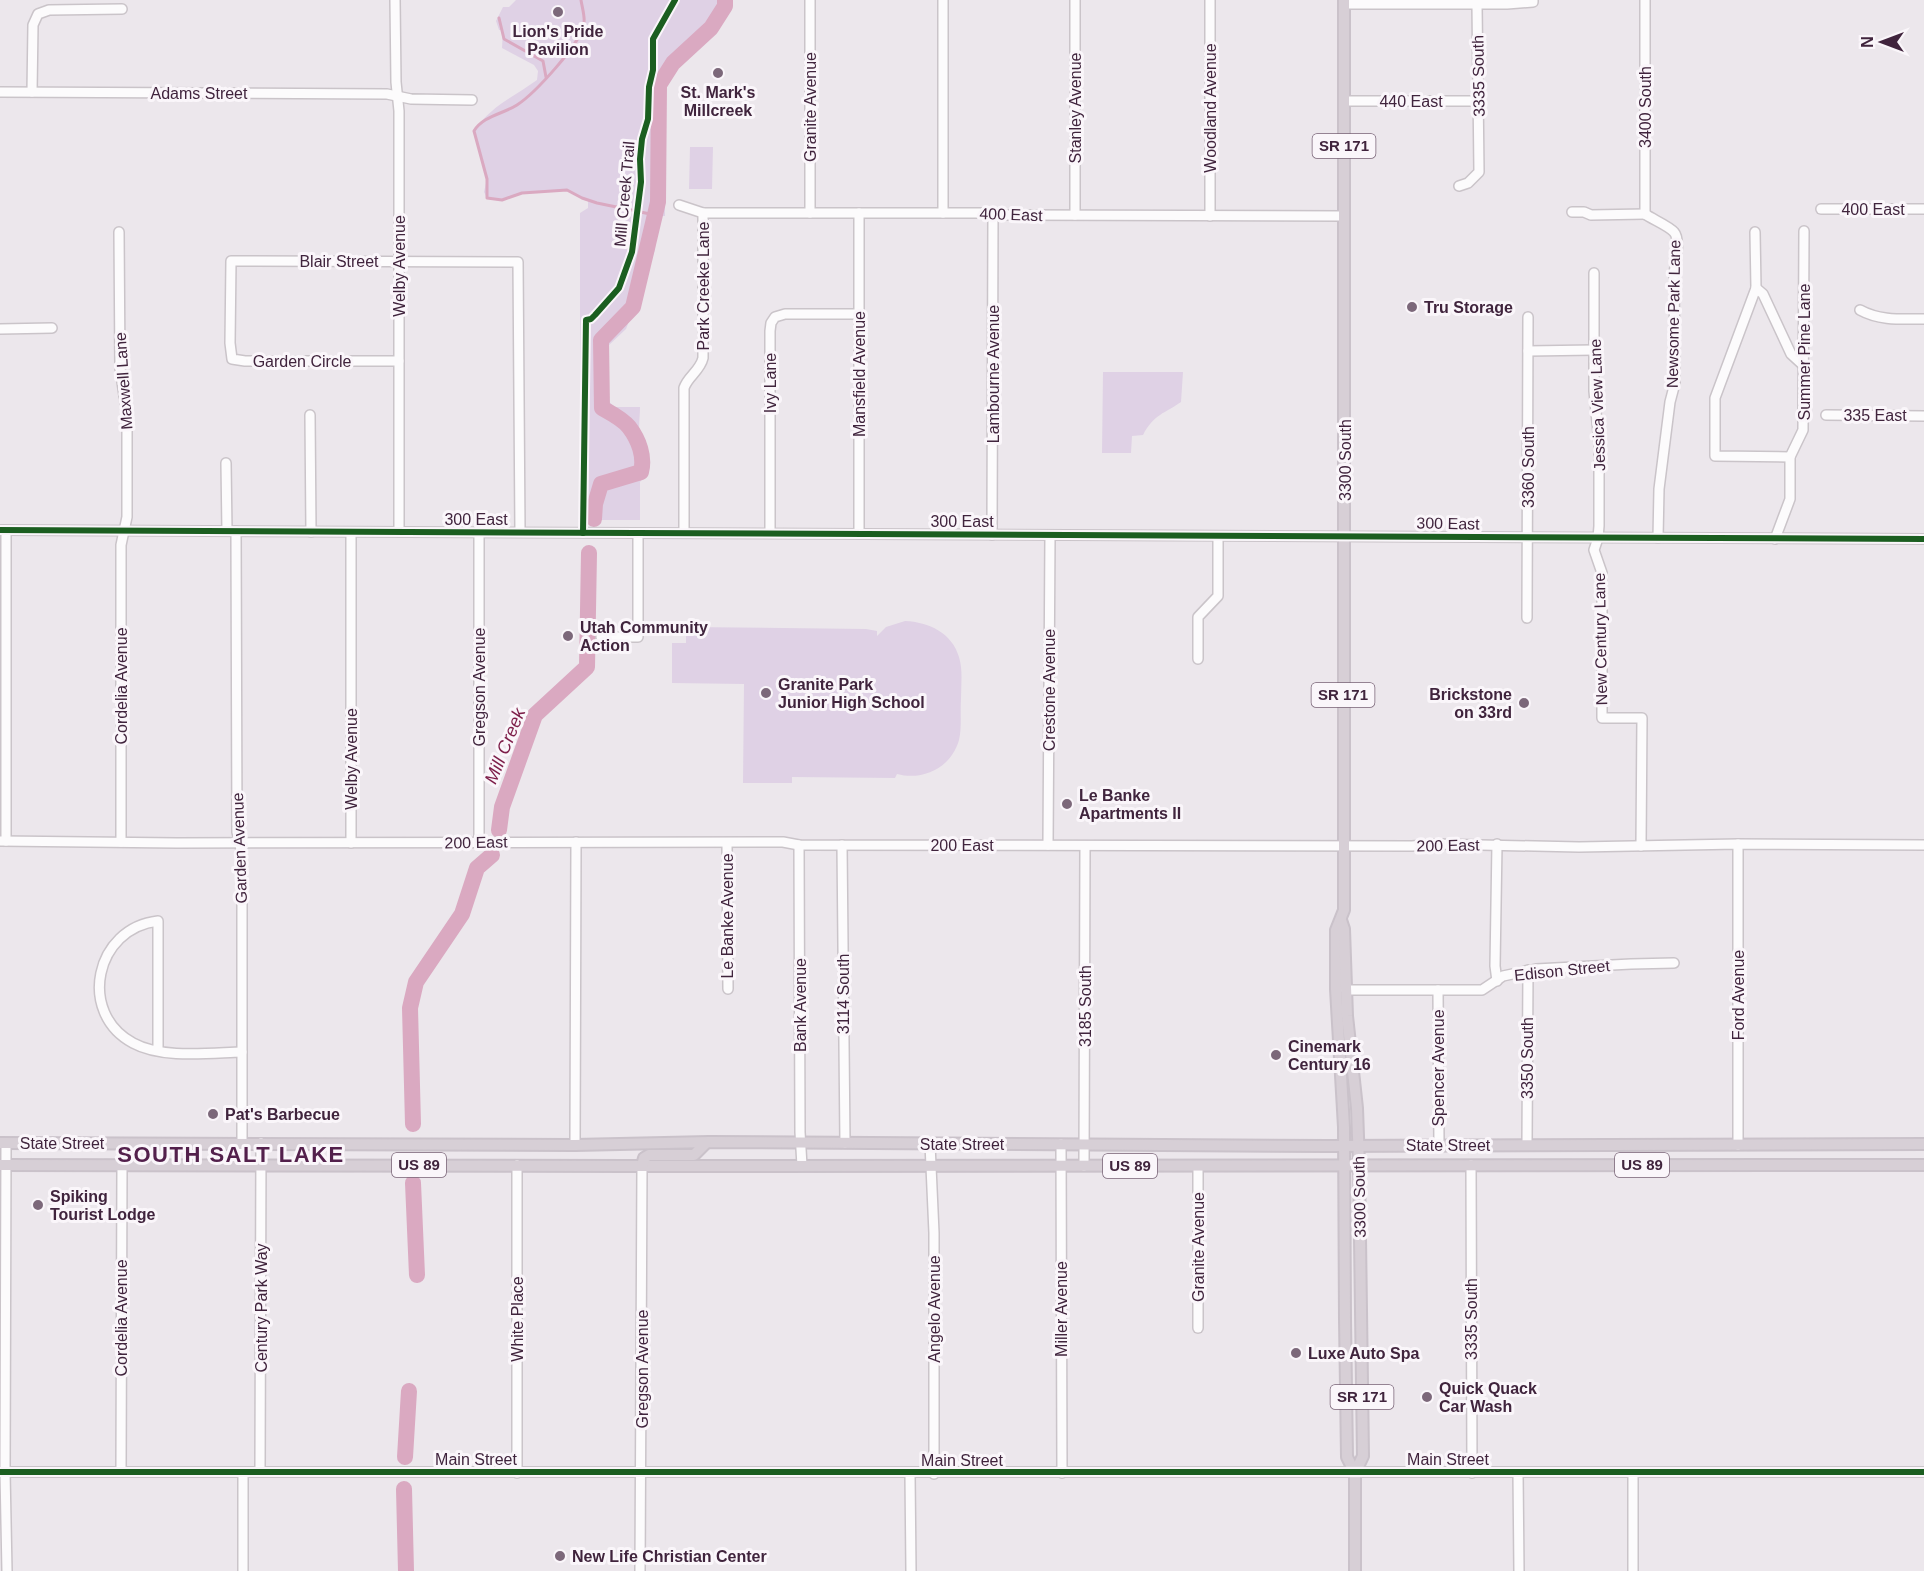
<svg xmlns="http://www.w3.org/2000/svg" width="1924" height="1571" font-family="Helvetica,sans-serif">
  <rect width="100%" height="100%" fill="#ece7ec"/>
  <!-- green -->
  <g fill="#dfd1e5">
    <path d="M516 0H728C723 39 673 55 665 91V216H657L655 250 641 291V303H636L626 329 608 346V401L615 407H640C640 417 638 428 640 437 643 457 657 464 640 482V520H580V213L588 208V200L567 190 522 193 502 200 487 198 484 192 487 179 474 131C492 105 512 98 537 80L538 71 534 65 502 48 503 30H499L496 21 503 7H509Z"/>
    <polygon points="690,147 713,147 712,189 689,189"/>
    <path d="M1103 372H1183L1181 402C1164 414 1154 414 1143 435L1132 436 1131 453H1102Z"/>
    <path d="M905 621C929 622 952 633 959 657 963 670 961 685 961 699 960 712 962 727 959 740 951 768 923 781 897 774L895 778 792 777V783H743L744 684 672 683V643H686V627L866 629 877 631V636L886 627Z"/>
  </g>
  <g fill="none" stroke-linecap="round" stroke-linejoin="round">
    <!-- stream -->
    <g stroke="#daa9c1" stroke-width="3">
      <path d="M581 0C582 7 585 16 584 23 582 43 534 94 517 105 503 114 483 116 474 131L487 179V198L502 200 522 193 567 190 582 198 597 203 655 215"/>
      <polyline points="499,18 504,39 543,61 546,77"/>
    </g>
    <!-- river -->
    <g stroke="#daa9c1" stroke-width="16">
      <path d="M594 519 595 504 601 484 641 472C645 457 639 440 629 427 623 419 611 413 602 408L601 340 633 307 658 202 659 85 673 63 711 28 725 6V0"/>
      <polyline points="499,830 502,807 535,715 587,667 589,553"/>
      <polyline points="413,1124 410,1008 416,982 462,914 477,868 492,855"/>
      <polyline points="413,1183 417,1275"/>
      <polyline points="405,1457 409,1391"/>
      <polyline points="404,1489 406,1571"/>
    </g>
    <defs>
      <g id="minor">
        <polyline points="395,0 396,82 399,111 399,532"/>
        <polyline points="810,0 810,213"/>
        <polyline points="943,0 943,213"/>
        <polyline points="1210,0 1210,216"/>
        <polyline points="1645,0 1645,214"/>
        <polyline points="1344,4 1507,4 1533,2 1533,0"/>
        <polyline points="0,92 387,94 411,99 472,100"/>
        <polyline points="32,92 33,25 38,14 49,10 122,9"/>
        <polyline points="1344,101 1478,101"/>
        <polyline points="1459,186 1468,183 1479,172 1477,5"/>
        <polyline points="679,205 703,213 982,213 1003,215 1344,216"/>
        <polyline points="1821,209 1924,209"/>
        <polyline points="1572,212 1584,212 1591,215 1645,214"/>
        <polyline points="859,213 859,534"/>
        <path d="M1645 214C1652 219 1669 226 1674 232 1681 240 1675 264 1674 274L1675 383 1670 402 1659 489 1658 538"/>
        <polyline points="1075,215 1075,0"/>
        <polyline points="119,232 120,368 127,416 127,517 121,545 121,842"/>
        <polyline points="1755,232 1756,288 1715,398 1715,456 1790,457"/>
        <polyline points="1594,273 1594,391 1599,443 1599,526 1598,538 1594,550 1602,573 1602,718 1642,718 1641,846"/>
        <polyline points="1756,288 1763,294 1791,354 1803,365"/>
        <path d="M1860 310C1880 321 1902 319 1924 319"/>
        <polyline points="0,329 52,328"/>
        <polyline points="1528,351 1594,350"/>
        <polyline points="399,361 245,361 232,359 230,343 231,261 518,262 520,532"/>
        <polyline points="310,415 311,532"/>
        <polyline points="1826,415 1924,416"/>
        <polyline points="226,463 227,531"/>
        <polyline points="0,530 1924,539"/>
        <polyline points="6,530 6,841"/>
        <polyline points="236,531 237,832 242,854 242,1164"/>
        <path d="M684 533V388C688 376 700 371 703 358V213"/>
        <polyline points="770,533 770,331 771,323 775,317 785,314 859,314"/>
        <polyline points="992,535 993,214"/>
        <polyline points="1775,539 1790,499 1790,457 1803,430 1804,231"/>
        <polyline points="1527,618 1528,317"/>
        <polyline points="601,637 638,637 638,533"/>
        <polyline points="1198,659 1198,617 1218,596 1218,536"/>
        <polyline points="0,841 177,843 783,842 799,845 1412,846 1435,844 1579,847 1738,844 1924,845"/>
        <polyline points="479,842 479,532"/>
        <polyline points="351,843 351,532"/>
        <polyline points="727,843 728,989"/>
        <polyline points="799,845 800,1132 802,1166"/>
        <polyline points="842,845 845,1143"/>
        <polyline points="1048,845 1050,535"/>
        <polyline points="1497,981 1495,966 1497,844"/>
        <polyline points="1346,990 1482,990 1503,976 1536,969 1631,964 1674,963"/>
        <polyline points="1438,990 1439,1145"/>
        <path d="M158 1051V921C95 928 77 1013 133 1043 162 1059 209 1053 242 1052"/>
        <polyline points="6,1143 5,1472 7,1571"/>
        <polyline points="930,1144 934,1233 934,1474"/>
        <polyline points="1061,1144 1062,1473"/>
        <polyline points="575,1145 576,842"/>
        <polyline points="1527,1145 1528,970"/>
        <polyline points="1738,1145 1738,844"/>
        <polyline points="517,1165 517,1473"/>
        <polyline points="1471,1165 1472,1473"/>
        <polyline points="1084,1166 1085,846"/>
        <polyline points="1198,1328 1198,1166"/>
        <polyline points="0,1472 1924,1472"/>
        <polyline points="121,1472 122,1164"/>
        <polyline points="260,1472 261,1143"/>
        <polyline points="1518,1473 1519,1571"/>
        <polyline points="1633,1473 1633,1571"/>
        <polyline points="910,1474 911,1571"/>
        <polyline points="243,1571 243,1472"/>
        <polyline points="640,1571 642,1166"/>
      </g>
      <g id="major">
        <polyline points="1344,0 1344,910 1336,930 1336,989 1344,1127 1345,1319 1347,1457 1355,1473 1355,1571"/>
        <polyline points="1341,920 1344,929 1347,1016 1357,1108 1359,1165 1363,1456 1355,1473"/>
        <polyline points="0,1143 575,1145 709,1142 1328,1146 1924,1144"/>
        <polyline points="0,1165 629,1166 1924,1165"/>
        <polyline points="642,1166 644,1158 649,1155 694,1155 706,1143"/>
      </g>
    </defs>
    <!-- minor casing -->
    <use href="#minor" stroke="#cac4c9" stroke-width="12"/>
    <!-- major casing -->
    <use href="#major" stroke="#cac2ca" stroke-width="14"/>
    <!-- minor -->
    <use href="#minor" stroke="#fcfbfc" stroke-width="9"/>
    <!-- major -->
    <use href="#major" stroke="#d7cfd6" stroke-width="10"/>
    <defs>
      <g id="cycleway">
        <polyline points="0,530 1924,539"/>
        <polyline points="583,533 586,320 591,319 595,315 619,288 632,252 641,182 640,159 642,139 648,119 649,87 653,70 653,39 675,0"/>
        <polyline points="0,1472 1924,1472"/>
      </g>
    </defs>
    <!-- cycleway casing -->
    <use href="#cycleway" stroke="#faf6fa" stroke-width="10"/>
    <!-- cycleway -->
    <use href="#cycleway" stroke="#1b5e20" stroke-width="6"/>
  </g>
  <!-- markers -->
  <g fill="#7c687a" stroke="#faf6fa" stroke-width="2">
    <circle cx="558" cy="12" r="6"/>
    <circle cx="718" cy="73" r="6"/>
    <circle cx="1412" cy="307" r="6"/>
    <circle cx="568" cy="636" r="6"/>
    <circle cx="766" cy="693" r="6"/>
    <circle cx="1524" cy="703" r="6"/>
    <circle cx="1067" cy="804" r="6"/>
    <circle cx="1276" cy="1055" r="6"/>
    <circle cx="213" cy="1114" r="6"/>
    <circle cx="38" cy="1205" r="6"/>
    <circle cx="1296" cy="1353" r="6"/>
    <circle cx="1427" cy="1397" r="6"/>
    <circle cx="560" cy="1556" r="6"/>
  </g>
  <g text-anchor="middle" stroke-width="6" stroke-linejoin="round" paint-order="stroke">
    <!-- shield labels -->
    <g fill="#faf6fa" stroke="#786376" stroke-width="1.5">
      <rect x="1312.5" y="134" width="63" height="24" rx="4.5"/>
      <rect x="1311.5" y="683" width="63" height="24" rx="4.5"/>
      <rect x="392" y="1153" width="54" height="24" rx="4.5"/>
      <rect x="1615" y="1153" width="54" height="24" rx="4.5"/>
      <rect x="1103" y="1154" width="54" height="24" rx="4.5"/>
      <rect x="1330.5" y="1385" width="63" height="24" rx="4.5"/>
    </g>
    <g font-size="15" font-weight="bold" fill="#40243d">
      <text x="1344" y="151">SR 171</text>
      <text x="1343" y="700">SR 171</text>
      <text x="419" y="1170">US 89</text>
      <text x="1642" y="1170">US 89</text>
      <text x="1130" y="1171">US 89</text>
      <text x="1362" y="1402">SR 171</text>
    </g>
    <!-- poi labels -->
    <g font-size="16" font-weight="bold" fill="#40243d" stroke="#faf6fa" text-anchor="start">
      <text x="558" y="37" text-anchor="middle">Lion's Pride<tspan x="558" dy="18">Pavilion</tspan></text>
      <text x="718" y="98" text-anchor="middle">St. Mark's<tspan x="718" dy="18">Millcreek</tspan></text>
      <text x="1424" y="313">Tru Storage</text>
      <text x="580" y="633">Utah Community<tspan x="580" dy="18">Action</tspan></text>
      <text x="778" y="690">Granite Park<tspan x="778" dy="18">Junior High School</tspan></text>
      <text x="1512" y="700" text-anchor="end">Brickstone<tspan x="1512" dy="18">on 33rd</tspan></text>
      <text x="1079" y="801">Le Banke<tspan x="1079" dy="18">Apartments II</tspan></text>
      <text x="1288" y="1052">Cinemark<tspan x="1288" dy="18">Century 16</tspan></text>
      <text x="225" y="1120">Pat's Barbecue</text>
      <text x="50" y="1202">Spiking<tspan x="50" dy="18">Tourist Lodge</tspan></text>
      <text x="1308" y="1359">Luxe Auto Spa</text>
      <text x="1439" y="1394">Quick Quack<tspan x="1439" dy="18">Car Wash</tspan></text>
      <text x="572" y="1562">New Life Christian Center</text>
    </g>
    <!-- street labels -->
    <g font-size="16" fill="#40243d" stroke="#faf6fa">
      <text transform="translate(1478 76) rotate(-91)" y="6">3335 South</text>
      <text x="199" y="99">Adams Street</text>
      <text x="1411" y="107">440 East</text>
      <text transform="translate(810 107) rotate(-90)" y="6">Granite Avenue</text>
      <text transform="translate(1645 107) rotate(-90)" y="6">3400 South</text>
      <text transform="translate(1075 108) rotate(-90)" y="6">Stanley Avenue</text>
      <text transform="translate(1210 108) rotate(-90)" y="6">Woodland Avenue</text>
      <text transform="translate(624 194) rotate(-85)" y="6">Mill Creek Trail</text>
      <text x="1873" y="215">400 East</text>
      <text transform="translate(1011 214) rotate(2)" y="6">400 East</text>
      <text x="339" y="267">Blair Street</text>
      <text transform="translate(399 266) rotate(-90)" y="6">Welby Avenue</text>
      <text transform="translate(703 286) rotate(-90)" y="6">Park Creeke Lane</text>
      <text transform="translate(1673 314) rotate(-89)" y="6">Newsome Park Lane</text>
      <text transform="translate(1804 352) rotate(-90)" y="6">Summer Pine Lane</text>
      <text x="302" y="367">Garden Circle</text>
      <text transform="translate(859 374) rotate(-90)" y="6">Mansfield Avenue</text>
      <text transform="translate(993 374) rotate(-90)" y="6">Lambourne Avenue</text>
      <text transform="translate(123 381) rotate(-94)" y="6">Maxwell Lane</text>
      <text transform="translate(770 383) rotate(-90)" y="6">Ivy Lane</text>
      <text transform="translate(1597 405) rotate(-92)" y="6">Jessica View Lane</text>
      <text x="1875" y="421">335 East</text>
      <text transform="translate(1345 460) rotate(-90)" y="6">3300 South</text>
      <text transform="translate(1528 467) rotate(-90)" y="6">3360 South</text>
      <text x="476" y="525">300 East</text>
      <text x="962" y="527">300 East</text>
      <text transform="translate(1448 523) rotate(1)" y="6">300 East</text>
      <text transform="translate(1600 639) rotate(-91)" y="6">New Century Lane</text>
      <text transform="translate(121 686) rotate(-90)" y="6">Cordelia Avenue</text>
      <text transform="translate(479 687) rotate(-90)" y="6">Gregson Avenue</text>
      <text transform="translate(1049 690) rotate(-90)" y="6">Crestone Avenue</text>
      <text transform="translate(351 759) rotate(-90)" y="6">Welby Avenue</text>
      <text transform="translate(476 842) rotate(-1)" y="6">200 East</text>
      <text x="962" y="851">200 East</text>
      <text transform="translate(1448 845) rotate(-1)" y="6">200 East</text>
      <text transform="translate(239 848) rotate(-92)" y="6">Garden Avenue</text>
      <text transform="translate(727 916) rotate(-90)" y="6">Le Banke Avenue</text>
      <text transform="translate(1562 970) rotate(-6)" y="6">Edison Street</text>
      <text transform="translate(843 994) rotate(-90)" y="6">3114 South</text>
      <text transform="translate(1738 995) rotate(-90)" y="6">Ford Avenue</text>
      <text transform="translate(800 1005) rotate(-90)" y="6">Bank Avenue</text>
      <text transform="translate(1085 1006) rotate(-90)" y="6">3185 South</text>
      <text transform="translate(1527 1058) rotate(-90)" y="6">3350 South</text>
      <text transform="translate(1438 1068) rotate(-90)" y="6">Spencer Avenue</text>
      <text x="62" y="1149">State Street</text>
      <text x="962" y="1150">State Street</text>
      <text x="1448" y="1151">State Street</text>
      <text transform="translate(1359 1197) rotate(-91)" y="6">3300 South</text>
      <text transform="translate(1198 1247) rotate(-90)" y="6">Granite Avenue</text>
      <text transform="translate(261 1308) rotate(-90)" y="6">Century Park Way</text>
      <text transform="translate(934 1309) rotate(-90)" y="6">Angelo Avenue</text>
      <text transform="translate(1061 1309) rotate(-90)" y="6">Miller Avenue</text>
      <text transform="translate(121 1318) rotate(-90)" y="6">Cordelia Avenue</text>
      <text transform="translate(517 1319) rotate(-90)" y="6">White Place</text>
      <text transform="translate(1471 1319) rotate(-90)" y="6">3335 South</text>
      <text transform="translate(642 1369) rotate(-90)" y="6">Gregson Avenue</text>
      <text x="476" y="1465">Main Street</text>
      <text x="1448" y="1465">Main Street</text>
      <text x="962" y="1466">Main Street</text>
    </g>
    <!-- water labels -->
    <g font-size="18" font-style="italic" fill="#7d1e49" stroke="#faf6fa">
      <text transform="translate(505 746) rotate(-68)" y="6">Mill Creek</text>
    </g>
    <!-- district labels -->
    <g font-size="22" font-weight="bold" letter-spacing="1.5" fill="#53204c" stroke="#faf6fa">
      <text x="231" y="1162">SOUTH SALT LAKE</text>
    </g>
  </g>
  <!-- north arrow -->
  <g transform="translate(1882 42) rotate(270)" stroke="#faf6fa" stroke-width="4.5" paint-order="stroke">
  <path d="M0-4.5L10 22L0 15L-10 22Z" fill="#40243d"/>
  <text y="-9" font-size="16" font-weight="bold" text-anchor="middle" fill="#40243d">N</text>
  </g>
</svg>
